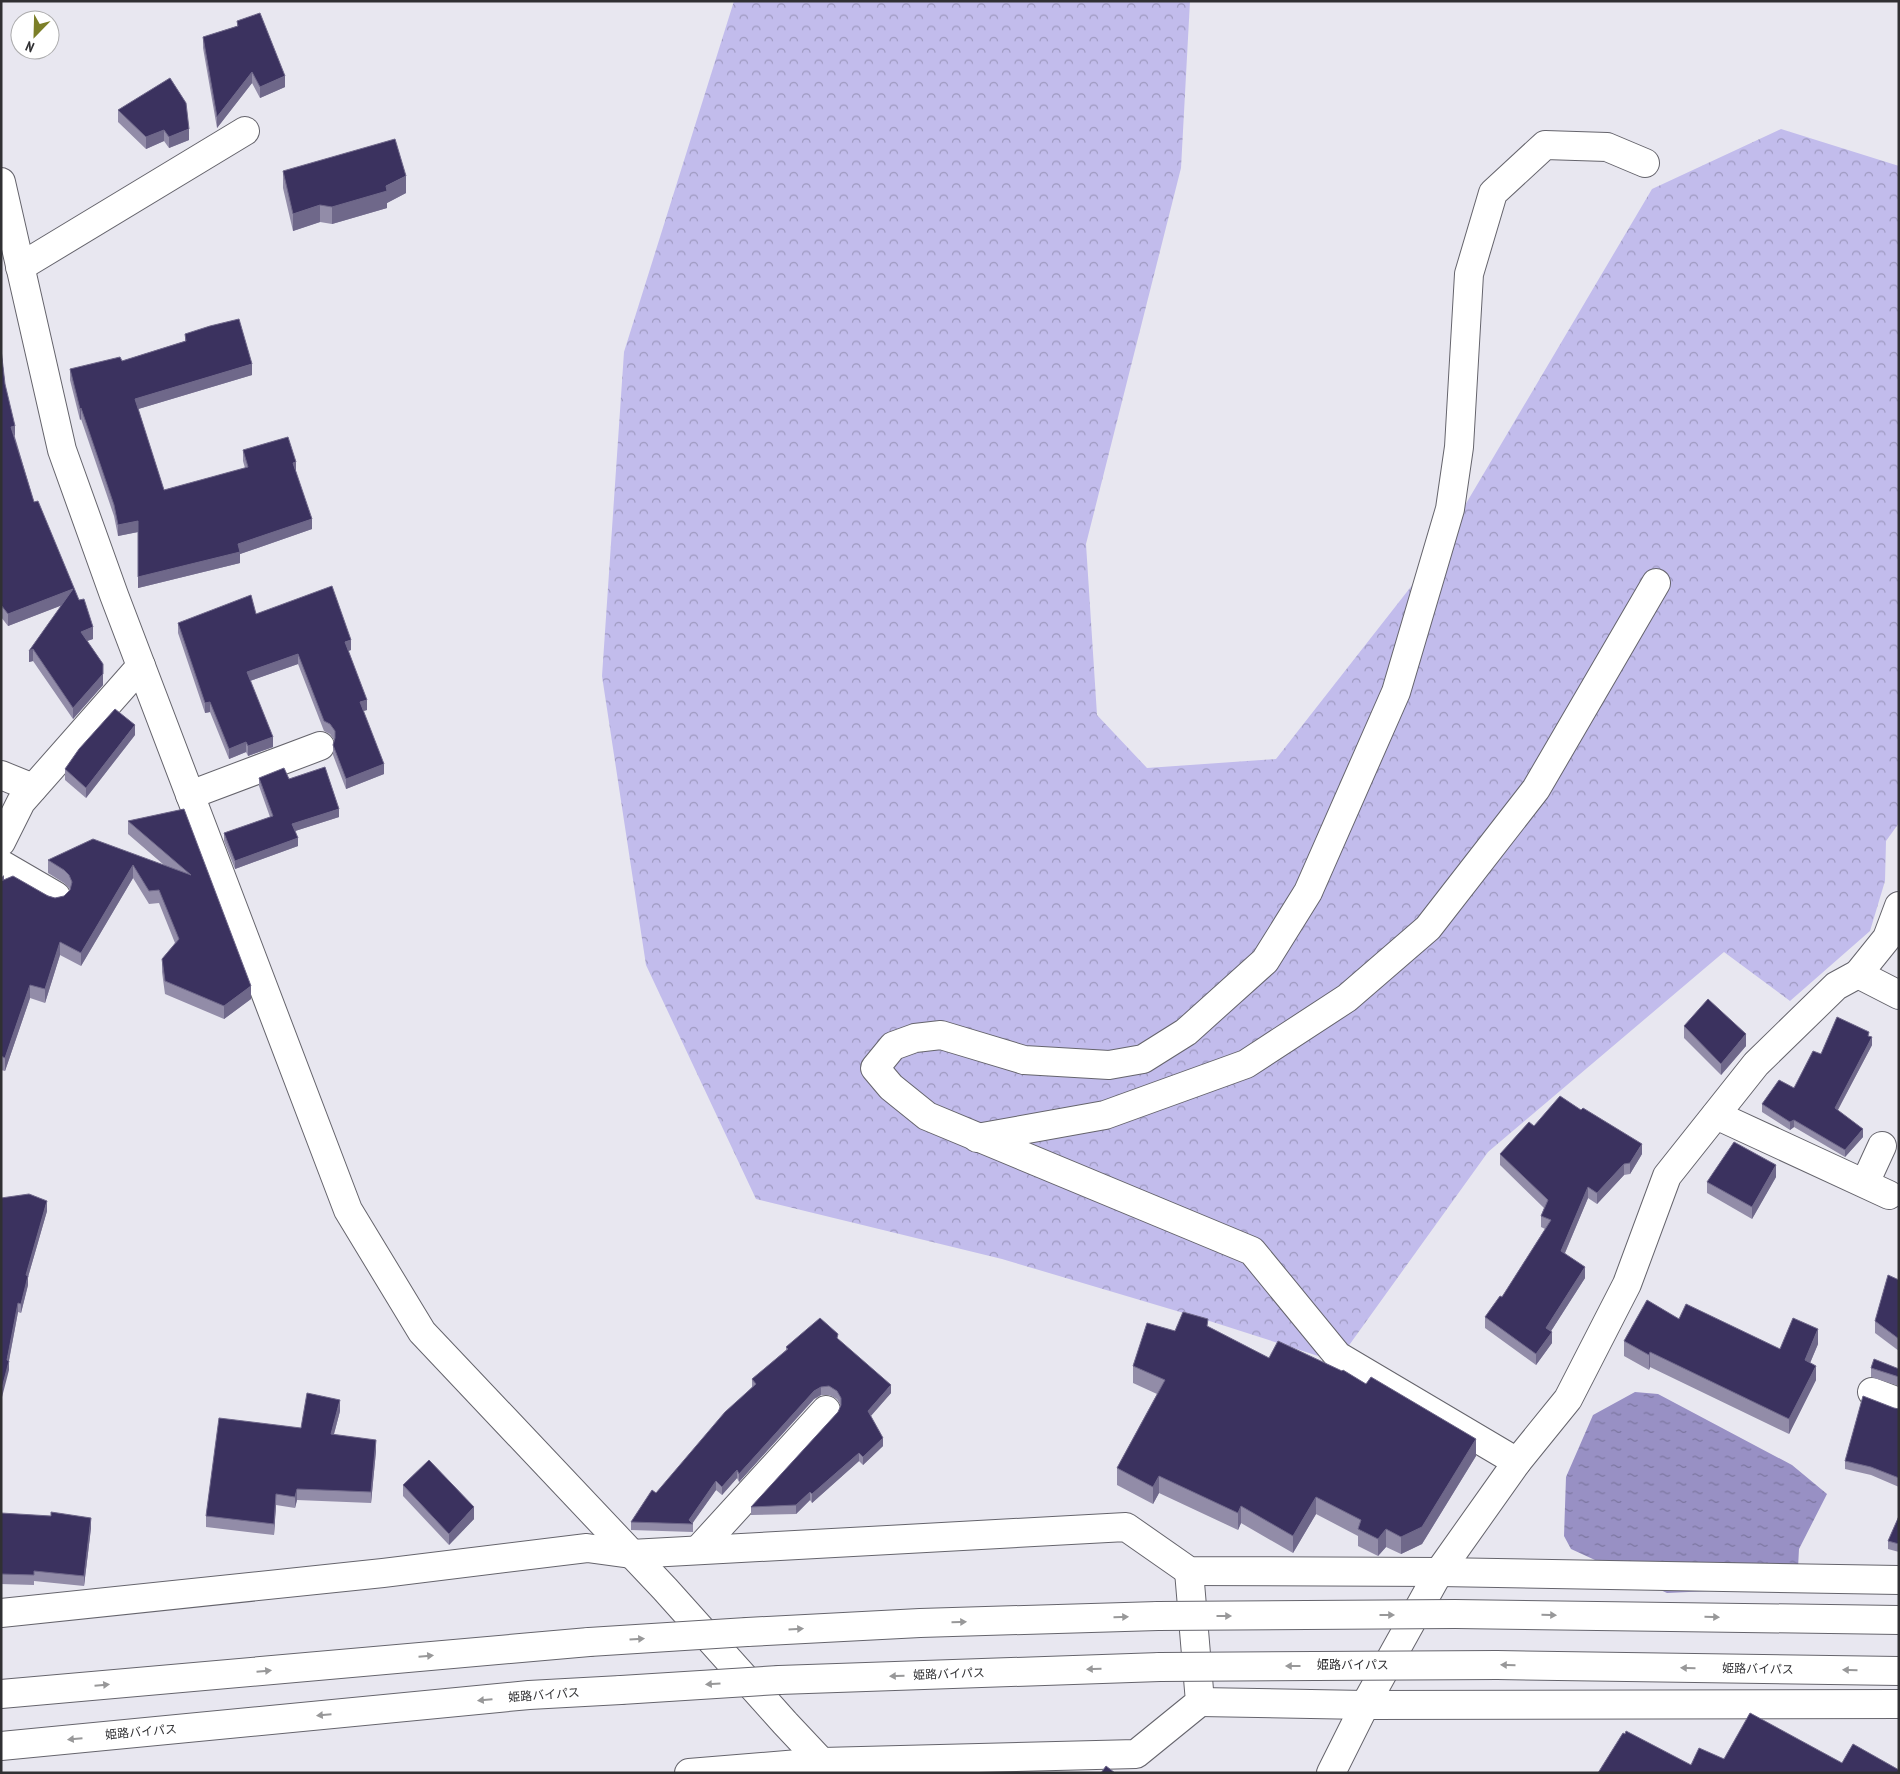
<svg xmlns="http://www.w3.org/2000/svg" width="1900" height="1774" font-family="'PT Sans Narrow','Noto Sans JP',sans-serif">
  <defs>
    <pattern id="forest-crowns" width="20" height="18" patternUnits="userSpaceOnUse" patternTransform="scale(1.25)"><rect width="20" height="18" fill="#c2bcec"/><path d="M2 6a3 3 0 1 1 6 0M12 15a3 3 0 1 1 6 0" fill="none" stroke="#9e99c0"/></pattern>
    <pattern id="water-ripples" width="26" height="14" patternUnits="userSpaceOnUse" patternTransform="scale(1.25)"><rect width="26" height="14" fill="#9890c4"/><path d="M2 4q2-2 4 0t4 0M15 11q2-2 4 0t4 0" fill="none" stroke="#7c76a0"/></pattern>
  </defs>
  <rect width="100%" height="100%" fill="#e8e7f0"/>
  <!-- forest -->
  <polygon fill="url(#forest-crowns)" points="734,1 1190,1 1181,168 1086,544 1097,715 1147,768 1276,759 1435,556 1652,189 1781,129 1899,166 1899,823 1886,841 1885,881 1870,931 1790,1001 1724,952 1488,1152 1337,1362 1197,1317 1002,1259 756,1199 646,965 602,676 624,352"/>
  <!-- water -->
  <polygon fill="url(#water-ripples)" points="1635,1392 1658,1394 1792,1465 1827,1494 1799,1549 1797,1587 1667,1593 1571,1549 1564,1536 1566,1477 1593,1415"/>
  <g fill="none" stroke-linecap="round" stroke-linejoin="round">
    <defs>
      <g id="minor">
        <polyline points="1,182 62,450 114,595 348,1210 422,1332 665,1589 785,1723 832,1773"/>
        <polyline points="20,267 245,131"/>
        <polyline points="1,775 33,788"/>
        <polyline points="190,795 320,746"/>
        <polyline points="1,842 21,802 141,666"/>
        <polyline points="1,864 56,896"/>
        <polyline points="1858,974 1899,995"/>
        <polyline points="1716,1115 1889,1195"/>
        <polyline points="977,1138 1105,1115 1246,1064 1347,998 1428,928 1536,789 1656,583"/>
        <polyline points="1865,1183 1882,1146"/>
        <polyline points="1872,1392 1899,1402"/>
        <polyline points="1517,1462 1338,1356 1252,1251 927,1116 891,1087 875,1068 893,1046 915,1038 941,1035 1024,1060 1109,1065 1143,1059 1186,1032 1265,961 1308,892 1396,692 1450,509 1459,447 1469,274 1493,193 1545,145 1607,147 1645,163"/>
        <polyline points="698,1550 826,1410"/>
        <polyline points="1,1613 383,1573 587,1548 631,1554 1126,1527 1189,1571 1439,1572 1899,1580"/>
        <polyline points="1200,1702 1365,1705 1899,1704"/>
        <polyline points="689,1773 822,1762 1136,1754 1200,1702 1189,1571"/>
        <polyline points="1331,1773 1365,1705 1439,1572 1517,1462 1568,1399 1627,1284 1667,1176 1756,1064 1836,986 1858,974 1887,938 1899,906"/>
      </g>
      <g id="motorway">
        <polyline points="747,1632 920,1623 1158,1616"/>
        <polyline points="779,1680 1160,1667"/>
        <polyline points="1,1694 589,1642"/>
        <polyline points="1,1746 529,1695 621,1690"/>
      </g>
    </defs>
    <!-- minor casing -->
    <use href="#minor" stroke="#65646c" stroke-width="30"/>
    <!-- motorway casing -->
    <use href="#motorway" stroke="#65646c" stroke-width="30"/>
    <!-- minor -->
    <use href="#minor" stroke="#fff" stroke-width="28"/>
    <!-- motorway -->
    <use href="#motorway" stroke="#fff" stroke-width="28"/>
    <defs>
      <g id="motorway-bridge">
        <polyline points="1158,1616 1455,1614 1899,1620"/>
        <polyline points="589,1642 747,1632"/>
        <polyline points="1160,1667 1497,1665 1899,1671"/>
        <polyline points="621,1690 779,1680"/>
      </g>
    </defs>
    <!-- motorway-bridge casing -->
    <use href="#motorway-bridge" stroke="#65646c" stroke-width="30" stroke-linecap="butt"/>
    <!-- motorway-bridge -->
    <use href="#motorway-bridge" stroke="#fff" stroke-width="28"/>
  </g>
  <!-- wall -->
  <g fill="#928ca8">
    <polygon points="237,21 285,87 260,98 252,83 217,128 203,48 203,37 237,26"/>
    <polygon points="118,110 189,140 169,148 164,141 146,149 118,122"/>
    <polygon points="283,171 406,193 387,203 387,208 332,224 320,222 293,231 283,188"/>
    <polygon points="185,334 252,375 138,409 164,490 245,468 243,461 243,450 296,472 312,529 240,554 240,563 138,588 138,532 118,536 114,516 81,419 80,420 70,380 70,369 122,361 185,341"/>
    <polygon points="1,349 5,384 15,437 34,502 93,639 87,641 103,664 103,685 73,719 33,661 29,662 29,651 62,605 8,626 1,617"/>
    <polygon points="256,614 351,650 348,651 367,710 363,711 384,774 346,789 333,755 333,745 334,740 330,734 324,731 298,664 250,681 273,747 248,756 246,752 229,759 210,712 205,713 178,633 178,623"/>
    <polygon points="135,735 86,798 65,780 65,769"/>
    <polygon points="259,778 289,779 339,817 295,831 298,846 235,869 224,841 224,833 270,817 259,786"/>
    <polygon points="184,809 251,999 224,1019 165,994 162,972 162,959 175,943 159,903 149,904 133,878 81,966 60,955 45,1003 30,998 5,1071 1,1070 1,874 4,880 55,898 64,896 70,890 69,888 64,883 48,873 48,860 164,865 128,834 128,821"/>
    <polygon points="1684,1026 1746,1046 1721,1075 1684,1038"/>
    <polygon points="1869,1036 1872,1045 1838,1110 1863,1137 1845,1157 1794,1127 1790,1130 1762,1112 1762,1104 1794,1088 1821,1054"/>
    <polygon points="1500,1154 1642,1154 1630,1174 1624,1175 1597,1204 1588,1198 1565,1253 1585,1278 1551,1331 1552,1343 1536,1365 1485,1328 1485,1317 1502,1297 1545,1229 1541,1227 1541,1216 1544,1208 1500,1165"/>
    <polygon points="1776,1177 1752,1219 1707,1193 1707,1182"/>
    <polygon points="1,1198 47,1211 28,1277 28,1285 21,1313 18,1312 9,1361 9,1370"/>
    <polygon points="1899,1280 1899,1351 1875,1333 1875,1321"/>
    <polygon points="1679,1319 1780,1349 1818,1344 1810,1363 1816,1380 1789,1434 1650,1367 1649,1370 1624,1356 1624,1341"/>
    <polygon points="1208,1327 1269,1358 1476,1456 1422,1544 1401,1554 1386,1547 1378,1556 1358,1546 1358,1536 1316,1514 1293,1553 1241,1523 1238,1530 1159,1493 1153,1504 1117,1485 1117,1468 1157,1394 1133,1383 1133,1366 1175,1331"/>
    <polygon points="838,1339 891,1393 871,1416 883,1446 863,1465 859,1461 812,1503 810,1500 796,1514 751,1515 751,1507 838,1412 841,1406 837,1399 829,1395 821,1395 814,1399 739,1482 737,1478 722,1495 716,1490 692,1523 693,1524 693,1532 631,1530 631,1522 656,1493 752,1387 752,1379 786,1350 786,1347"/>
    <polygon points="1871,1368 1899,1377 1899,1386 1871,1377"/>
    <polygon points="1894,1408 1899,1409 1899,1487 1871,1475 1845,1469 1845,1461"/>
    <polygon points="340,1411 334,1434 376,1451 371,1503 297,1500 295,1508 276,1505 274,1535 206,1527 206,1516 301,1428"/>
    <polygon points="403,1485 474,1519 449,1545 403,1496"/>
    <polygon points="1,1513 91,1528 84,1586 34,1581 34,1585 1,1584"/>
    <polygon points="1899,1516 1899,1552 1888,1549 1888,1541"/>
  </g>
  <!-- shaded-wall -->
  <g fill="#6f688a">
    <polygon points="252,72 252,83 217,128 217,117"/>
    <polygon points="285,76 285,87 260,98 260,87"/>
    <polygon points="189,129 189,140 169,148 169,137"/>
    <polygon points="164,130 164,141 146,149 146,137"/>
    <polygon points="406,176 406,193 387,203 387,208 332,224 332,207 386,186"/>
    <polygon points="320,205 320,222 293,231 293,214"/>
    <polygon points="252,364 252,375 135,410 135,399"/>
    <polygon points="81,408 81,419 80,420 80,409"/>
    <polygon points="15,426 15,437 11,427"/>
    <polygon points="296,462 296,473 293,463"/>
    <polygon points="312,519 312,529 240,554 240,563 138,588 138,577"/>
    <polygon points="138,521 138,532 118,536 118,525"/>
    <polygon points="73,589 73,601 8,626 8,614"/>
    <polygon points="93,627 93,639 81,643 81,632"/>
    <polygon points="351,640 351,650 345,652 345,642"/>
    <polygon points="33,649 33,661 29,662 29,651"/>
    <polygon points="298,654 298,664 247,682 247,672"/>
    <polygon points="103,674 103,685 73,719 73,708"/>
    <polygon points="367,700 367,710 360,712 360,702"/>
    <polygon points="210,702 210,712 205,713 205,703"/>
    <polygon points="135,725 135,735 86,798 86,788"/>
    <polygon points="273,737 273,747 248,756 248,746"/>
    <polygon points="246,742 246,752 229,759 229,749"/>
    <polygon points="384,764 384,774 346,789 346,779"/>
    <polygon points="339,809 339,817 292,832 292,824"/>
    <polygon points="298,838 298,846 235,869 235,861"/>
    <polygon points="133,865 133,878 81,966 81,953"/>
    <polygon points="4,875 4,888 1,892 1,878"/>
    <polygon points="60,942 60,955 45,1003 45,989"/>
    <polygon points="30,985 30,998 5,1071 5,1058"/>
    <polygon points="251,986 251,999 224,1019 224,1006"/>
    <polygon points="1746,1034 1746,1046 1721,1075 1721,1064"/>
    <polygon points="1872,1037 1872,1045 1835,1115 1835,1108"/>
    <polygon points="1794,1120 1794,1127 1790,1130 1790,1122"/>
    <polygon points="1863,1129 1863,1137 1845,1157 1845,1150"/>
    <polygon points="1642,1144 1642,1154 1630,1174 1630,1163"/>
    <polygon points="1624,1164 1624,1175 1597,1204 1597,1193"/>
    <polygon points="1776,1165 1776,1177 1752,1219 1752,1207"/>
    <polygon points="1588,1187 1588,1198 1561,1262 1561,1251"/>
    <polygon points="47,1201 47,1211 28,1277 28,1285 21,1313 21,1304 26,1275"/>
    <polygon points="1585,1267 1585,1278 1546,1339 1546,1328"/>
    <polygon points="18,1303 18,1312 8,1365 9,1361 9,1370 1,1401 1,1392"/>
    <polygon points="1818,1329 1818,1344 1805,1375 1805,1360"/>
    <polygon points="1552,1332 1552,1343 1536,1365 1536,1354"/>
    <polygon points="1650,1352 1650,1367 1649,1370 1649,1355"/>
    <polygon points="1816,1366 1816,1380 1789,1434 1789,1419"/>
    <polygon points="891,1385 891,1393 868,1419 868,1411"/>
    <polygon points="821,1387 821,1395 814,1399 739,1482 739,1474 814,1391"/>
    <polygon points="340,1400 340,1411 331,1445 331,1434"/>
    <polygon points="883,1438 883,1446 863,1465 863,1457"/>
    <polygon points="1476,1439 1476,1456 1422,1544 1401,1554 1401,1537"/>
    <polygon points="376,1440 376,1451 371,1503 371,1492"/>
    <polygon points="859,1453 859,1461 812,1503 812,1494"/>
    <polygon points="737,1470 737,1478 722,1495 722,1487"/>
    <polygon points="1159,1476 1159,1493 1153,1504 1153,1487"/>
    <polygon points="716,1481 716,1490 692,1524 689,1520"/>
    <polygon points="297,1489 297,1500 295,1508 295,1497"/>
    <polygon points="810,1492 810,1500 796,1514 796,1505"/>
    <polygon points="276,1494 276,1505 274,1535 274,1524"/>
    <polygon points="1316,1497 1316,1514 1293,1553 1293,1536"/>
    <polygon points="1241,1506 1241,1523 1238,1530 1238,1513"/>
    <polygon points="474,1507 474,1519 449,1545 449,1534"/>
    <polygon points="91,1518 91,1528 84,1586 84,1576"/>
    <polygon points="1386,1529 1386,1547 1378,1556 1378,1539"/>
  </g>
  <!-- building -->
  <g fill="#3b325f" stroke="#6f688a">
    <polygon points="260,13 285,76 260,87 252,72 217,117 203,37 238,26 237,21"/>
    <polygon points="170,78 186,103 189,129 169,137 164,130 146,137 118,110"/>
    <polygon points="395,139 406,176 386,186 387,191 332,207 320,205 293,214 283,171"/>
    <polygon points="239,319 252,364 135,399 164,490 248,467 243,450 288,437 296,462 293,463 312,519 238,544 240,552 138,577 138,521 118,525 114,505 81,408 80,409 70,369 120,357 122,361 186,341 185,334 210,326"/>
    <polygon points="1,349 5,384 15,426 11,427 34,502 38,501 79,600 84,599 93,627 81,632 103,664 103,674 73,708 33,649 29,651 73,589 8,614 1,605"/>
    <polygon points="332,586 351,640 345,642 367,700 360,702 384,764 346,779 333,745 335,738 335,731 330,724 324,721 298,654 247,672 273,737 248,746 246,742 229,749 210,702 205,703 178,623 251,595 256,614"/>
    <polygon points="115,709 135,725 86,788 65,769 79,749"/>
    <polygon points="325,767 339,809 292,824 298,838 235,861 224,833 273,816 259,778 284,768 289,779"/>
    <polygon points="184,809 251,986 224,1006 165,981 162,959 179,939 159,890 149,891 133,865 81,953 60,942 45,989 30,985 5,1058 1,1056 1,881 13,876 48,896 55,898 64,896 70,890 72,882 69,875 64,870 48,860 93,839 191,875 128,821"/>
    <polygon points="1708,999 1746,1034 1721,1064 1684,1026"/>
    <polygon points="1837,1017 1869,1032 1868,1036 1872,1037 1835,1108 1863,1129 1845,1150 1794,1120 1790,1122 1762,1104 1779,1080 1794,1088 1813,1051 1821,1054"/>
    <polygon points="1560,1096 1581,1110 1583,1108 1642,1144 1630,1163 1624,1164 1597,1193 1588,1187 1561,1251 1585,1267 1546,1328 1552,1332 1536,1354 1485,1317 1500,1296 1502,1297 1551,1220 1541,1216 1548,1200 1500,1154 1529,1122 1534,1126"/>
    <polygon points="1734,1142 1776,1165 1752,1207 1707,1182"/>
    <polygon points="29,1194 47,1201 26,1275 28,1276 21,1304 18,1303 7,1360 9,1361 1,1392 1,1198"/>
    <polygon points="1888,1275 1899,1280 1899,1339 1875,1321"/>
    <polygon points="1647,1300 1679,1319 1686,1304 1780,1349 1793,1318 1818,1329 1805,1360 1816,1366 1789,1419 1650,1352 1649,1355 1624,1341"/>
    <polygon points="1183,1312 1208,1319 1207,1326 1269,1358 1278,1341 1342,1371 1343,1370 1366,1384 1371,1377 1476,1439 1422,1527 1401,1537 1386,1529 1378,1539 1358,1529 1361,1520 1316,1497 1293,1536 1241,1506 1238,1513 1159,1476 1153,1487 1117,1468 1165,1380 1133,1366 1147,1323 1175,1331"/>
    <polygon points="820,1318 838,1334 837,1338 891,1385 868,1411 883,1438 863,1457 859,1453 812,1494 810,1492 796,1505 751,1507 838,1412 841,1405 841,1398 837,1391 829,1386 821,1387 814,1391 739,1474 737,1470 722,1487 716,1481 689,1520 693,1524 631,1522 652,1490 656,1493 725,1412 756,1384 752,1379 788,1349 786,1347"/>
    <polygon points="1874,1359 1899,1369 1899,1377 1871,1368"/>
    <polygon points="307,1393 340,1400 331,1434 376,1440 371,1492 297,1489 295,1497 276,1494 274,1524 206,1516 219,1418 301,1428"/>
    <polygon points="1863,1396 1894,1408 1899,1409 1899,1478 1871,1467 1845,1461"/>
    <polygon points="429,1460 474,1507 449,1534 403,1485"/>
    <polygon points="51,1512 91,1518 84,1576 34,1571 34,1575 1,1574 1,1513 51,1516"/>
    <polygon points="1899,1516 1899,1544 1888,1541"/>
    <polygon points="1750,1713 1842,1763 1853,1744 1899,1770 1899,1773 1598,1773 1623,1733 1625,1734 1626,1731 1691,1765 1699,1748 1724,1759"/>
    <polygon points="1106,1766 1115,1773 1101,1773"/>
  </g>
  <!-- one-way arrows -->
  <defs><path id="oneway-solid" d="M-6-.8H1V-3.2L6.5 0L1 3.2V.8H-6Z" transform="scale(1.25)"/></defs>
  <g fill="#989899">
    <use href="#oneway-solid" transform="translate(1387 1615)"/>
    <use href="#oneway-solid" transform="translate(1549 1615) rotate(1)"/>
    <use href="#oneway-solid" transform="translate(1224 1616)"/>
    <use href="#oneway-solid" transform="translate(1121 1617) rotate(-2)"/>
    <use href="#oneway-solid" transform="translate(1712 1617) rotate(1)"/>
    <use href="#oneway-solid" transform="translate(959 1622) rotate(-2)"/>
    <use href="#oneway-solid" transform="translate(796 1629) rotate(-3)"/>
    <use href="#oneway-solid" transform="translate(637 1639) rotate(-4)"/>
    <use href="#oneway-solid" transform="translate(426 1656) rotate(-5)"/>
    <use href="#oneway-solid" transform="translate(1508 1665) rotate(-179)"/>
    <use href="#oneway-solid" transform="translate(1293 1666) rotate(180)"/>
    <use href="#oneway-solid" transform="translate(1688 1668) rotate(-179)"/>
    <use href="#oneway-solid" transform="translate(1094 1669) rotate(178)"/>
    <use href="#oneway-solid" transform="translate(1850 1670) rotate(-179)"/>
    <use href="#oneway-solid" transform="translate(264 1671) rotate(-5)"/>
    <use href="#oneway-solid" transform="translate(897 1676) rotate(178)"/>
    <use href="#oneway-solid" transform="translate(713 1684) rotate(176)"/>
    <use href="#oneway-solid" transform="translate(102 1685) rotate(-5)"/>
    <use href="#oneway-solid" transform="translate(485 1700) rotate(175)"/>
    <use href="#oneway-solid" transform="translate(324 1715) rotate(175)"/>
    <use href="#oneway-solid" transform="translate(75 1739) rotate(175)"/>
  </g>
  <g text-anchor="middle" stroke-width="5" stroke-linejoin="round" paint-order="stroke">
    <!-- street labels -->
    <g font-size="12" fill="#303033" stroke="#fff">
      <text x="1353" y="1669">姫路バイパス</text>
      <text transform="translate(1758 1669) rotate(1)" y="4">姫路バイパス</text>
      <text transform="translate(949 1674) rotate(-2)" y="4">姫路バイパス</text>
      <text transform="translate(544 1695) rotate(-4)" y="4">姫路バイパス</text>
      <text transform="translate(141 1732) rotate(-5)" y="4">姫路バイパス</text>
    </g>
  </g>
  <!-- border -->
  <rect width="1900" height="1774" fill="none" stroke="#303033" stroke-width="5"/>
  <!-- north arrow -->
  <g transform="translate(35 35) rotate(203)"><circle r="24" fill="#ffffff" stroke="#acacad"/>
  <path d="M0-4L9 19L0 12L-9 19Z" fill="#7c7f28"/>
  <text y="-8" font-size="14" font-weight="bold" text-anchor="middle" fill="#303033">N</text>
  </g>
</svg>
